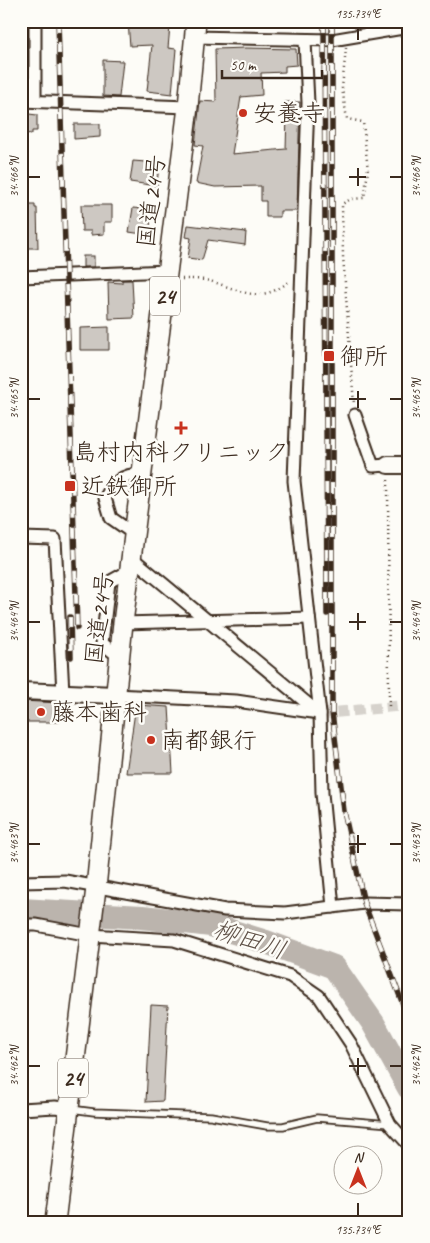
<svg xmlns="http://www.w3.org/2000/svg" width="430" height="1243" font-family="Caveat,'Klee One',sans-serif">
  <rect width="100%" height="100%" fill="#fdfcf7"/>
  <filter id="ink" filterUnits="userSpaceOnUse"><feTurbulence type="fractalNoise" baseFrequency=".02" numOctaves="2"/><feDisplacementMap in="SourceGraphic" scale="10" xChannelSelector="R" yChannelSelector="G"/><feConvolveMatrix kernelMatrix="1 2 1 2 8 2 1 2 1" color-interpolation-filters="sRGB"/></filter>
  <g filter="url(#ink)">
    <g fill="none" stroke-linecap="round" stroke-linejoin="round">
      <!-- river -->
      <polyline stroke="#bbb4ad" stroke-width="24" points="21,910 142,917 211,925 266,942 334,967 373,1023 409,1088"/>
    </g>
    <!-- building -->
    <g fill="#cdc8c2" stroke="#3b2a1e">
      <polygon points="141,21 141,24 170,26 168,48 176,49 172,94 147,91 152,45 130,46 128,22"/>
      <polygon points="246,48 296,49 297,65 285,66 285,72 261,73 262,95 241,97 232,154 286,149 287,114 283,114 283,102 300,102 297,211 280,211 280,217 266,217 266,201 261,201 261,186 215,187 196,183 203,146 195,145 200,101 216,102 215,49"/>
      <polygon points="103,60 123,61 119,97 103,96"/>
      <polygon points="21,113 37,115 37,131 32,131 32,134 21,133"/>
      <polygon points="74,124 100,124 100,137 74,139"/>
      <polygon points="133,161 159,163 157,186 130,182"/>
      <polygon points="21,205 35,205 35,208 37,208 38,248 21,248"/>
      <polygon points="81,205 112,205 112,222 104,222 104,234 91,235 91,231 82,231"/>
      <polygon points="133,208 152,210 149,235 129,232"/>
      <polygon points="188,225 246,232 245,245 208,240 202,260 188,258 191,238 186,237"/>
      <rect x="83" y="256" width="11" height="11"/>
      <polygon points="122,280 132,280 134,318 109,319 108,282 122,283"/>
      <polygon points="109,327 109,350 80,350 80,328"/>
      <polygon points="21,701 61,703 60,722 21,722"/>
      <polygon points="136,705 169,707 173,773 126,773"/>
      <polygon points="151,1005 168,1006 163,1101 146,1102"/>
    </g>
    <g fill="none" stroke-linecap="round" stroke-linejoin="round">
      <!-- minor-tunnel -->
      <polyline stroke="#d6d2cc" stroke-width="11" stroke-dasharray="11 5.5" stroke-linecap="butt" points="320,714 409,705"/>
      <defs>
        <polyline id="service" points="71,1109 94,1112 211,1116 267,1126 283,1126 317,1118 390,1124"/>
        <g id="minor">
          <polyline points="35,21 35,101"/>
          <polyline points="195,37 332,40 409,27"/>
          <polyline points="305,40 308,103 294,481 320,714 322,793 333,907"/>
          <polyline points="21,101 188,107"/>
          <polyline points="21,277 168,271"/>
          <polyline points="355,415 373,466 388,465"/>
          <path d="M134 534 111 518 105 498C114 482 122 474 142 474"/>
          <polyline points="21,538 55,539 63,693"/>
          <polyline points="131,557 320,714"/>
          <polyline points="123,623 309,618"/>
          <polyline points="119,657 102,643 109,582 129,571"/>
          <polyline points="115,695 236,701 319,713"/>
          <polyline points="21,882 65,881 225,910 285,913 364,903 409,904"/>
          <polyline points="21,925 36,925 90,935 174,940 290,976 319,996 351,1044 390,1124 409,1145"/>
          <polyline points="21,1109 55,1107 69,1109"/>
        </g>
        <g id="secondary">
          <polyline points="388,465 409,465"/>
          <polyline points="21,691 115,695"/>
        </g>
        <polyline id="trunk" points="55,1222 96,888 123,623 188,107 196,21"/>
      </defs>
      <!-- service casing -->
      <use href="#service" stroke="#3b2a1e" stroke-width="9"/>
      <!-- minor casing -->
      <use href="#minor" stroke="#3b2a1e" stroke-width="15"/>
      <!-- secondary casing -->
      <use href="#secondary" stroke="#3b2a1e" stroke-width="20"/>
      <!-- trunk casing -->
      <use href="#trunk" stroke="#3b2a1e" stroke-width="22"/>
      <!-- path -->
      <g stroke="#3b2a1e" stroke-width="2.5" stroke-dasharray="1 4" stroke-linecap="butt">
        <polyline points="346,48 342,88 347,119 363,122 368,171 364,198 351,199 342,204 343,256 354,404"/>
        <path d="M182 279C191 279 201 279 210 281 244 291 258 305 290 281"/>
        <polyline points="388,480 389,708"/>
      </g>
      <!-- service -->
      <use href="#service" stroke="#fdfcf7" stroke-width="5.5"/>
      <!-- minor -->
      <use href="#minor" stroke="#fdfcf7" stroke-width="11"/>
      <!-- secondary -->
      <use href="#secondary" stroke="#fdfcf7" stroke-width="16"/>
      <!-- trunk -->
      <use href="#trunk" stroke="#fdfcf7" stroke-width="19"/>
      <defs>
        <g id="rail">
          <polyline points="58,21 77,628"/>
          <polyline points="324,21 327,614"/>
          <polyline points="332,21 332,712 344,811 364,903 409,1020"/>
          <polyline points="70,617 71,657"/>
        </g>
      </defs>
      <!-- rail casing -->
      <use href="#rail" stroke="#3b2a1e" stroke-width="5.5"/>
      <!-- rail -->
      <use href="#rail" stroke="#fdfcf7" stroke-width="4" stroke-dasharray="11" stroke-linecap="butt"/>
    </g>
  </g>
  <!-- ticks -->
  <path fill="none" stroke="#3b2a1e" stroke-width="2" d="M358 28V40M358 168V186M28 177H40M349 177H366M390 177H402M358 391V408M28 399H40M349 399H366M390 399H402M358 613V630M28 622H40M349 622H366M390 622H402M358 835V853M28 844H40M349 844H366M390 844H402M358 1058V1075M28 1066H40M349 1066H366M390 1066H402M358 1203V1216"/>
  <!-- markers -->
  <g fill="#c8321e" stroke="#fdfcf7" stroke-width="2">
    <circle cx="243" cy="113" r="5"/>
    <rect x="323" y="350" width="12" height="12" rx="2.5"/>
    <path d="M178.5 420.5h5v5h5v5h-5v5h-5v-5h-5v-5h5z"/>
    <rect x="64" y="480" width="12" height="12" rx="2.5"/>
    <circle cx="41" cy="712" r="5"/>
    <circle cx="151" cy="740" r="5"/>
  </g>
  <g text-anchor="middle" stroke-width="5" stroke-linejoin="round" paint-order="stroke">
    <!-- shield labels -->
    <g fill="#fdfcf7" stroke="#75695f" stroke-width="1">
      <rect x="150" y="276.5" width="30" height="39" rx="4"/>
      <rect x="58" y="1058.5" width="30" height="39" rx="4"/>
    </g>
    <g font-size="22" font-weight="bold" fill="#3b2a1e">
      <text x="165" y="304">24</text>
      <text x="73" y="1086">24</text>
    </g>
    <!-- poi labels -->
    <g font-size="24" fill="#3b2a1e" stroke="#fdfcf7" text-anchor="start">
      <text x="253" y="121">安養寺</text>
      <text x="340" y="364">御所</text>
      <text x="181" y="460" text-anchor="middle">島村内科クリニック</text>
      <text x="81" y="494">近鉄御所</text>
      <text x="51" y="720">藤本歯科</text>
      <text x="161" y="748">南都銀行</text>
    </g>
    <!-- street labels -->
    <g font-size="24" fill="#3b2a1e" stroke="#fdfcf7">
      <text transform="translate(151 201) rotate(-83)" y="8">国道24号</text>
      <text transform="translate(99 618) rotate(-83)" y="8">国道24号</text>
    </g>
    <!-- water labels -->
    <g font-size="25" font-style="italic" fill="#615349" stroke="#fdfcf7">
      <text transform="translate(250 939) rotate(18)" y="9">柳田川</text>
    </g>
  </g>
  <!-- margin -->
  <rect width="430" height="1243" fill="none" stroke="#fdfcf7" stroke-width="55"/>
  <!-- north arrow -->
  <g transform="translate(358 1170)"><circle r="24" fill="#fdfcf7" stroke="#afa8a0"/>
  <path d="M0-4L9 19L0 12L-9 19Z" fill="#c8321e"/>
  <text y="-8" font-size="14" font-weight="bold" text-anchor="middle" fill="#3b2a1e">N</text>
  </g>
  <!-- scale -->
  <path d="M222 70v8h100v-8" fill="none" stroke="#3b2a1e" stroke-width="2.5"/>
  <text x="230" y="70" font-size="15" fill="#3b2a1e" stroke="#fdfcf7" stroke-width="4" paint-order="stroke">50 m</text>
  <rect x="28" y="28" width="374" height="1188" fill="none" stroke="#3b2a1e" stroke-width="2"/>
  <g font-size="12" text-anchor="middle" fill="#3b2a1e">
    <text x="358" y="18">135.734°E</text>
    <text transform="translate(14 177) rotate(-90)" y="4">34.466°N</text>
    <text transform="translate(416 177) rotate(-90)" y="4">34.466°N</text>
    <text transform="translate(14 399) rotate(-90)" y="4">34.465°N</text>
    <text transform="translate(416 399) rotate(-90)" y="4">34.465°N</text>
    <text transform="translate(14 622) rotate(-90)" y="4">34.464°N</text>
    <text transform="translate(416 622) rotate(-90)" y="4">34.464°N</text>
    <text transform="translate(14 844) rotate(-90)" y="4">34.463°N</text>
    <text transform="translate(416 844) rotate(-90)" y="4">34.463°N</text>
    <text transform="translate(14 1066) rotate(-90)" y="4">34.462°N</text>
    <text transform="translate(416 1066) rotate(-90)" y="4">34.462°N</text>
    <text x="358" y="1234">135.734°E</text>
  </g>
</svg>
